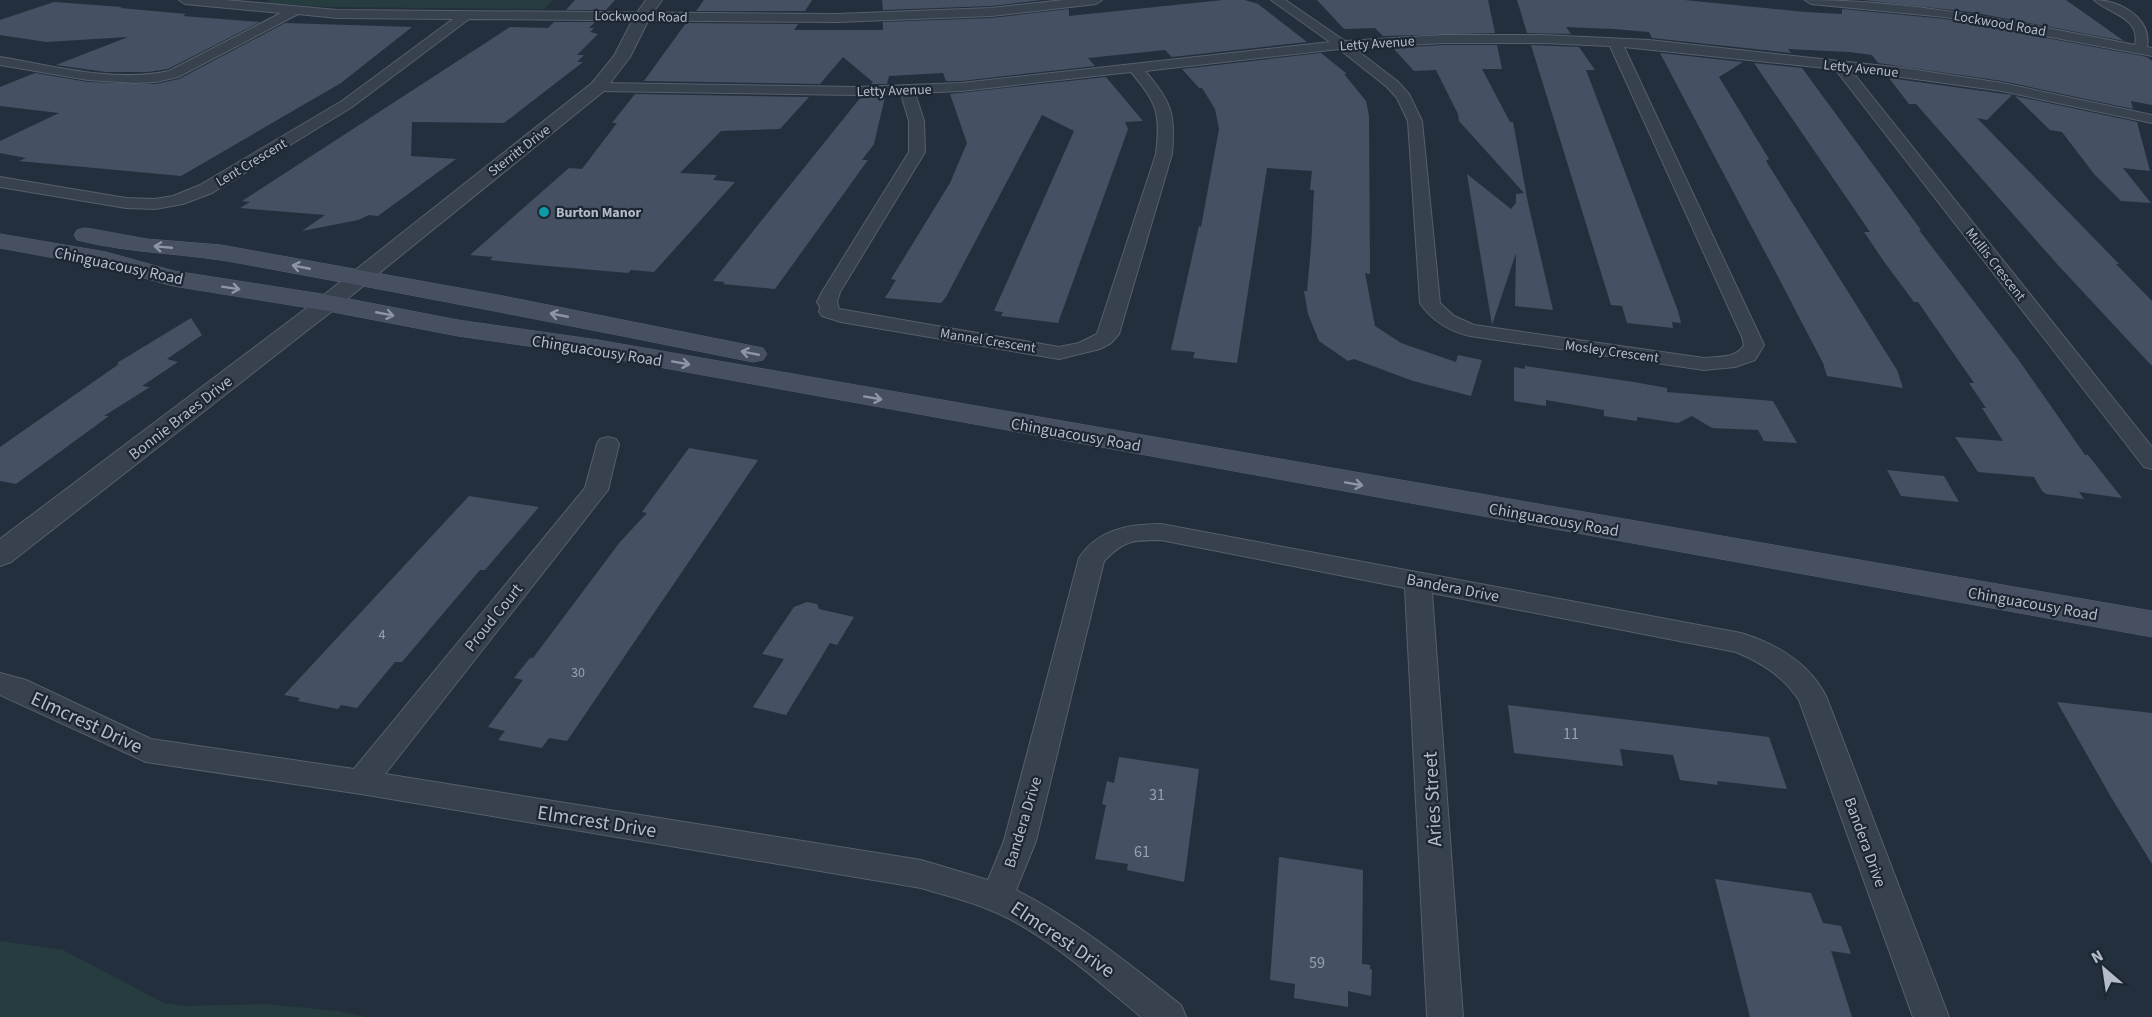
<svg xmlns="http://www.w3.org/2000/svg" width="2152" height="1017" font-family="'Source Sans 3',sans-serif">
  <rect width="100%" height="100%" fill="#242f3e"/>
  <!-- green -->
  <g fill="#263c3f">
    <polygon points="271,0 554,0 544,9 329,7 266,3"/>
    <polygon points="0,941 63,950 164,1003 183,1006 265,1004 338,1011 366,1017 0,1017"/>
  </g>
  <!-- building -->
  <g fill="#455162">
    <polygon points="575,0 615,0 606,10 566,10"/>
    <polygon points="704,0 812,0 805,11 696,11"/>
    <polygon points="882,0 1043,0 991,6 883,10"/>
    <polygon points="1223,0 1245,0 1258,4 1307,42 1172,57 1165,50 1088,58 1095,66 961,81 946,81 943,73 889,76 887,84 871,84 873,82 843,57 820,84 644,81 686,23 798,24 794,30 883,30 883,22 991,18 1069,9 1069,16"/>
    <polygon points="1317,0 1488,0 1495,33 1383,36 1375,28 1344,29"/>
    <polygon points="1517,0 1684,0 1805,12 1842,14 1842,9 1945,19 2147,57 2152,61 2152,105 2131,101 2133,109 2002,81 1878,63 1872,55 1849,52 1788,49 1791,53 1652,38 1649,32 1614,29 1566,27 1571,34 1527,33"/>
    <polygon points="1863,0 2066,0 2124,41 1971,12"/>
    <polygon points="54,2 122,7 120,8 186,14 183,16 260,22 168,69 148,72 106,72 56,65 128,37 46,42 0,35 0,20"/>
    <polygon points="554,22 595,22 589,28 594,28 590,32 598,34 577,55 584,55 577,62 583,62 504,123 412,122 411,156 456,159 378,216 369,215 358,220 302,231 325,215 240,208 250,202 242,201 510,27 548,28"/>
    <polygon points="285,23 412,27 341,83 181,176 19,161 26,158 0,153 0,141 59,113 0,106 0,87 35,73 88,82 156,84 179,79"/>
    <polygon points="1443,45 1497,45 1502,69 1482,69 1510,122 1513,122 1528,203 1553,310 1515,306 1516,253 1492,325 1467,174 1511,209 1516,203 1516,194 1524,193 1459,121 1458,114 1436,70 1414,71 1393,48"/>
    <polygon points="1531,45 1579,47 1595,70 1586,70 1678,311 1681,323 1672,322 1673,328 1627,323 1622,306 1611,305"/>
    <polygon points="1321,53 1347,74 1344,74 1366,101 1369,116 1370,274 1365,273 1375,326 1401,343 1456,362 1458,355 1482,360 1471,396 1413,381 1354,359 1348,361 1319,341 1308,314 1304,291 1307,291 1311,248 1314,190 1310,190 1312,171 1267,168 1237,363 1193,358 1195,352 1171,350 1199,226 1201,227 1219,129 1215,109 1202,88 1199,88 1182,69"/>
    <polygon points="1660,53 1743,62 1719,77 1769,159 1766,161 1897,370 1903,388 1827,376 1823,363 1776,273"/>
    <polygon points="1754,63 1802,68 1921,230 1919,230 2018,359 2085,455 2088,455 2122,498 2079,492 2084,499 2046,494 2042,491 2034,477 1978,472 1955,437 2003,441 1982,408 1986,408 1969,383 1974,383 1918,302 1914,302 1885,263 1864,232 1870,232"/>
    <polygon points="1106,77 1143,121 1125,122 1128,129 1122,146 1058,323 1001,316 1003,312 994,311 1074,131 1042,115 946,297 941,303 885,298 896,280 891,279 950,183 967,143 950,94"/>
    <polygon points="1889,78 2012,95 1987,120 1977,118 2119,264 2116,264 2152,301 2152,366 2057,264 1916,104 1909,104"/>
    <polygon points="635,94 809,97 780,129 721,131 680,173 717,175 713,180 735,182 654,272 631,270 628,273 537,265 490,260 493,257 470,255 569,168 582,169 617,123 612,123"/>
    <polygon points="2015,96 2137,122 2150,171 2123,168 2151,203 2121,201 2094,174 2062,132 2050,130"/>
    <polygon points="861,97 885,97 874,144 862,160 868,160 775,289 723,284 725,282 713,281"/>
    <polygon points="191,318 202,335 167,359 178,362 142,386 150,387 104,416 109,416 16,484 0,481 0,447 119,364 117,363"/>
    <polygon points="1525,366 1634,382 1667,388 1667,392 1773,401 1797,443 1764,441 1758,430 1712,428 1692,416 1678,423 1637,417 1637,421 1604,416 1604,410 1546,400 1546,406 1514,401 1514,367 1525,369"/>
    <polygon points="689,448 758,460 567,741 549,738 542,748 498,740 505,731 488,727 523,680 514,678 530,658 533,658 620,542 647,513 642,512"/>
    <polygon points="1887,470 1944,476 1959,502 1901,496"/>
    <polygon points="469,496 539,507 485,570 480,570 402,662 395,662 357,708 341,705 338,709 298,701 300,698 284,695"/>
    <polygon points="807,602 817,604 819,609 854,617 837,645 830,643 786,715 753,707 784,659 762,654 794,607"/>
    <polygon points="2057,702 2152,713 2152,864 2111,797"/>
    <polygon points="1508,705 1769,737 1787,789 1717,781 1718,785 1680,780 1673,755 1620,749 1623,766 1514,753"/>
    <polygon points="1119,757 1199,769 1184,882 1127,870 1128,864 1095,859 1106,805 1102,804 1107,781 1114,783"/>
    <polygon points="1279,857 1363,870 1362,964 1370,965 1370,969 1372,970 1371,996 1348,991 1348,1007 1294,998 1295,984 1270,980"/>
    <polygon points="1715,879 1811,893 1823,923 1841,926 1851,954 1831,951 1852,1017 1750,1017"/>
  </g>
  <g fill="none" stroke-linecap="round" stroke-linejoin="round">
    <defs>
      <g id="minor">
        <path d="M179 0H225L337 10 837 14 991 8 1064 0H1102L1096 4 991 16 837 22 469 19 352 107 212 193 183 204 155 209 126 208 0 187V177L126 198 155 199 173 196 200 185 342 101 453 19 337 18 298 14 178 77 156 82 135 83 88 80 0 65V57C54 66 114 83 169 71L281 13 185 4Z"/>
        <path d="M1271 0H1285L1345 41 1443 35H1543L1649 40 1903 68 2002 83 2152 115V123L2002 91 1851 70 2152 447V469L2144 467 1835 69 1624 47 1764 345 1755 360 1735 367 1704 370 1470 336C1449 331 1432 321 1420 303L1408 121 1397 98 1387 87 1339 49 1145 71C1171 101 1176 114 1172 154L1119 334 1111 343 1100 349 1059 359 841 322 822 316 819 312 820 307 817 302 822 292 909 152V121L901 94 856 95 598 91 591 87 598 83 856 87 961 83 1330 42ZM1443 43H1543L1610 46 1742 337 1744 345C1736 359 1718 356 1704 358L1474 325 1454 316 1440 303 1422 121 1409 94 1397 81 1354 48ZM1131 72C1157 103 1161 113 1156 154L1097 334 1079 343 1059 347 839 309 837 302 840 292 925 152 924 121 915 93 961 91Z"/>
        <path d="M1805 0C1917 0 2025 24 2135 45 2141 17 2109 14 2094 0 2119 0 2152 17 2147 47L2152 48V56L1945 17 1811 4Z"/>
        <path d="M608 437 616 439 619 444 608 490 604 495 385 774 921 860 988 880 1004 841 1079 558C1098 529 1129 524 1161 524L1741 633C1777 644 1808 662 1826 696L1949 1017H1913L1799 700C1783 676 1762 663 1736 652L1432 593 1463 1017H1427L1405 588 1161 540C1132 540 1125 540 1104 561L1036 841 1016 890C1076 921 1128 963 1181 1005L1186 1017H1141C1098 981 1039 928 987 909 966 900 943 895 921 888L361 794 146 762 0 695V673L26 680 151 739 354 769 585 488 597 444 600 439Z"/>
      </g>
      <polygon id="tertiary" points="646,0 662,0 650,17 630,57 604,91 336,308 11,562 0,566 0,539 320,298 592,83 614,56 634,17"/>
      <g id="secondary">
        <path d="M86 228 147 239 221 245 498 295 763 348 767 354 763 360 753 362C584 328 414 295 244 264 189 253 132 254 77 240L74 235 77 230Z"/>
        <polygon points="0,234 106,252 174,271 328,295 458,320 598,340 2152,611 2152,637 598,356 458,336 328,311 173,286 104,267 0,248"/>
      </g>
    </defs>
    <!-- minor casing -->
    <use href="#minor" stroke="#565f6c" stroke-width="2"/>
    <!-- tertiary casing -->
    <use href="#tertiary" stroke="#565f6c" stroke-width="2"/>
    <!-- secondary casing -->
    <use href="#secondary" stroke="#565f6c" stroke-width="1"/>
    <!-- minor -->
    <use href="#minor" fill="#38414e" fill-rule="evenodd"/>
    <!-- tertiary -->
    <use href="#tertiary" fill="#38414e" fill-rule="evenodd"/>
    <!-- secondary -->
    <use href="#secondary" fill="#465061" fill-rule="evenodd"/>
  </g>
  <!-- one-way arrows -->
  <defs><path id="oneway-shaft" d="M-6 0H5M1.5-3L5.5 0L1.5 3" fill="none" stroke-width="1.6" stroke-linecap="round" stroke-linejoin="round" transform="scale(1.5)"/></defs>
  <g stroke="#8e96a5">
    <use href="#oneway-shaft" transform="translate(163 247) rotate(-175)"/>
    <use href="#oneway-shaft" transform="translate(301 267) rotate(-169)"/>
    <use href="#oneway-shaft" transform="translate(231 288) rotate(9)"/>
    <use href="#oneway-shaft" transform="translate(385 314) rotate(11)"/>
    <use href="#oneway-shaft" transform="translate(559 315) rotate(-169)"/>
    <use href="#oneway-shaft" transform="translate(750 353) rotate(-169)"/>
    <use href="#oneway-shaft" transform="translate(681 363) rotate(10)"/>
    <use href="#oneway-shaft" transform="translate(873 398) rotate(10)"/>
    <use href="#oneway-shaft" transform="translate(1354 484) rotate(10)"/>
  </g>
  <!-- markers -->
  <circle fill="#0f9aa8" stroke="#1d2633" stroke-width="2" cx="544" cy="212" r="6"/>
  <g text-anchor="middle" stroke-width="4.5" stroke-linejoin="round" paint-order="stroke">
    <!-- far-street labels -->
    <g font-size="14" fill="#b4bcc9" stroke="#1d2633">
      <text transform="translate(641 16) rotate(1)" y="5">Lockwood Road</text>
      <text transform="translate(2000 23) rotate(10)" y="5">Lockwood Road</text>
      <text transform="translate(1377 43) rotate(-4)" y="5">Letty Avenue</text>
      <text transform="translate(1861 68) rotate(6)" y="5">Letty Avenue</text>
      <text transform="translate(894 90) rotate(-2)" y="5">Letty Avenue</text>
      <text transform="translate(519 150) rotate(-38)" y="5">Sterritt Drive</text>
      <text transform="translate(251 162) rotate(-31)" y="5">Lent Crescent</text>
      <text transform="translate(1996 264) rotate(52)" y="5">Mullis Crescent</text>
      <text transform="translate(988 340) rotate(9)" y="5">Mannel Crescent</text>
      <text transform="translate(1612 351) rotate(8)" y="5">Mosley Crescent</text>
    </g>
    <!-- far-poi labels -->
    <g font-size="14" font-weight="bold" fill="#b4bcc9" stroke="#1d2633" text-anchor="start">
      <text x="556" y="217">Burton Manor</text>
    </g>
    <!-- number labels -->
    <g font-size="14" fill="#98a1af">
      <text x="382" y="639">4</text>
      <text x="578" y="677">30</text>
    </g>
    <!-- street labels -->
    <g font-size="16" fill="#b4bcc9" stroke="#1d2633">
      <text transform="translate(119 265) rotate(12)" y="6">Chinguacousy Road</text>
      <text transform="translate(597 350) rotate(9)" y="6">Chinguacousy Road</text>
      <text transform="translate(180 417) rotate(-38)" y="6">Bonnie Braes Drive</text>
      <text transform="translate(1076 434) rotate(10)" y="6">Chinguacousy Road</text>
      <text transform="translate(1554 519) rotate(10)" y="6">Chinguacousy Road</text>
      <text transform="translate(1453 587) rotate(11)" y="6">Bandera Drive</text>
      <text transform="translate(2033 603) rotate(10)" y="6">Chinguacousy Road</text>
      <text transform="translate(493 617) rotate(-51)" y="6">Proud Court</text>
      <text transform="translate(1022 822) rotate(-73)" y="6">Bandera Drive</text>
      <text transform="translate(1866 842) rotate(70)" y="6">Bandera Drive</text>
    </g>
    <!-- near-number labels -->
    <g font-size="16" fill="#98a1af">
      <text x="1571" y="739">11</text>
      <text x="1157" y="800">31</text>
      <text x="1142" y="857">61</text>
      <text x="1317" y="968">59</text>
    </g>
    <!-- near-street labels -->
    <g font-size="20" fill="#b4bcc9" stroke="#1d2633">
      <text transform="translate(87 722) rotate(25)" y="7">Elmcrest Drive</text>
      <text transform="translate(1432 799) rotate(-93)" y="7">Aries Street</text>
      <text transform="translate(597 821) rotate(9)" y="7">Elmcrest Drive</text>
      <text transform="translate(1063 939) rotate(34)" y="7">Elmcrest Drive</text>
    </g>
  </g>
  <!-- north arrow -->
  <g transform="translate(2104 969) rotate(331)" stroke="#1d2633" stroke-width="4.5" paint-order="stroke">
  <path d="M0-4.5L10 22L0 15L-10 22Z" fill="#b4bcc9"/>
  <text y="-9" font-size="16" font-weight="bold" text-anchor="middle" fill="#b4bcc9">N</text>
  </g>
</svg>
